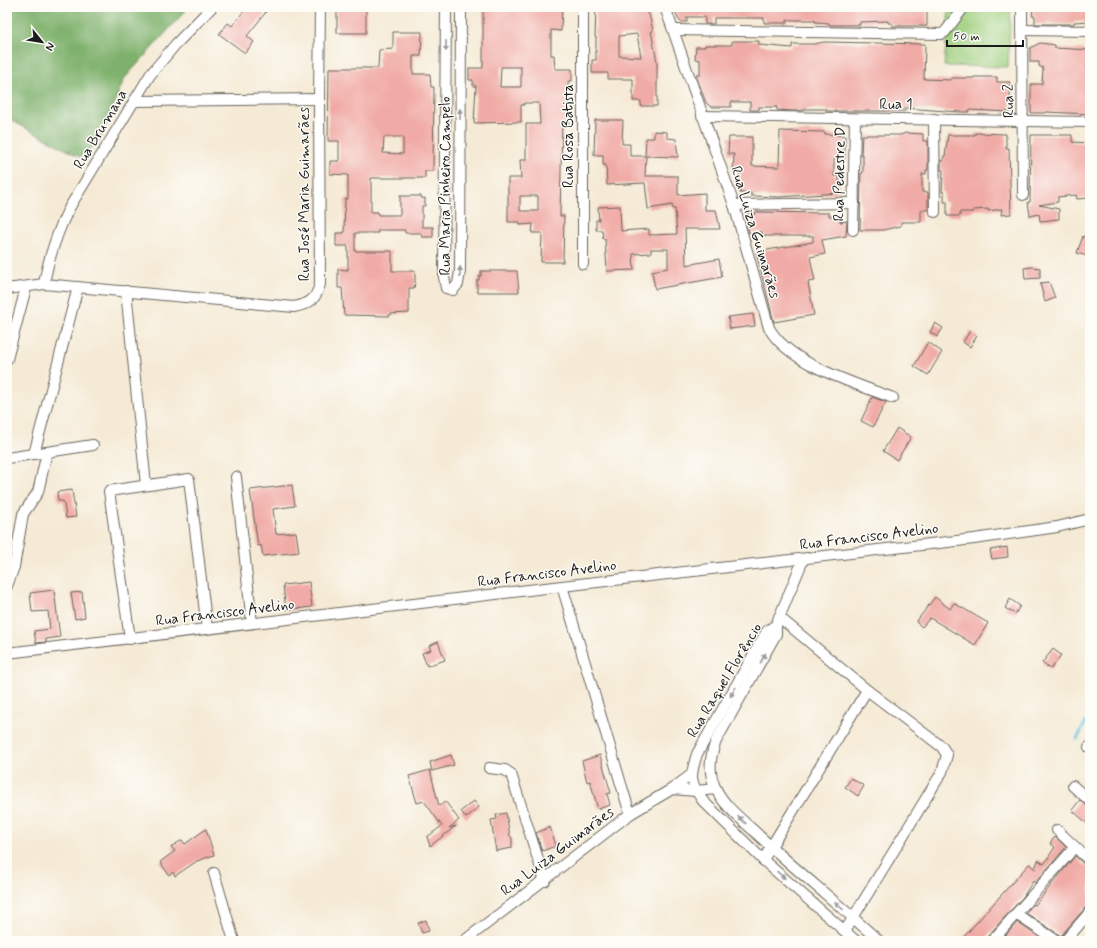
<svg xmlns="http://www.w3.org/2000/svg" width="1097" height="948" font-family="Mynerve,sans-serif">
  <rect width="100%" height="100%" fill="#fdfcf7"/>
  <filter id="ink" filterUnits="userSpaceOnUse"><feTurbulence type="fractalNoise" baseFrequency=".025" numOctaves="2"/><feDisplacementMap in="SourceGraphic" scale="8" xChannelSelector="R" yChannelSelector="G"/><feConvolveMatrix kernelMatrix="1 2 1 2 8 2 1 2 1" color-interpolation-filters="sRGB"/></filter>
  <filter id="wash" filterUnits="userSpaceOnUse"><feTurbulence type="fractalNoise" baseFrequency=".012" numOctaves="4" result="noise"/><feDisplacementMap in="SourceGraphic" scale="16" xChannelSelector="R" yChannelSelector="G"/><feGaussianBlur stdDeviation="0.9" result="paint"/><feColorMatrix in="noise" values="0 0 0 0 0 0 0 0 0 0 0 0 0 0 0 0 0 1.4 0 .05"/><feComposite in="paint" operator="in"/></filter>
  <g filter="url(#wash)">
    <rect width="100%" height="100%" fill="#f5ead5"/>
    <!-- green -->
    <polygon fill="#9dce7d" stroke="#5c754c" points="949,7 1011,7 1008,67 944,66"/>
    <!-- forest -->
    <polygon fill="#7eb16c" stroke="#4d6644" points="7,7 189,7 124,79 101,139 80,157 7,118 7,29 9,23 7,21"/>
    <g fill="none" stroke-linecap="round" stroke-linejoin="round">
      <!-- stream -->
      <polyline stroke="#5cc4d9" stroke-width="3" points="1077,739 1090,714"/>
    </g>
    <g id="blocks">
      <!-- building -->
      <g fill="#f1aba6" fill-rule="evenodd">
        <polygon points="247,7 259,7 266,12 247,36 254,42 245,53 219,34 228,23 232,26"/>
        <rect x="337" y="7" width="29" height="26"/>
        <path d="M483 7H562L561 31 551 30V55H554L555 69H572V81H568L569 124H562L560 216H564L563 262H541L542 233H532L533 224 520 225V222H508V178H521L520 160H526V124H540L539 103H524V105H521V122L474 123 476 86H473V80H469V68H483ZM501 67H521V87H500ZM520 196H538V211H520Z"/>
        <path d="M596 7H646L647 14H649L653 31H651L657 62V106H641V101H633V79H608V73H592V60H596V37H595ZM637 34 641 57 619 56V36Z"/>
        <polygon points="674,7 927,7 927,26 892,26 892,23 888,23 888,21 860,22 860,25 829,25 829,23 815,22 815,20 787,20 787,23 764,23 764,18 714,18 714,24 705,24 705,17 687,17 687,22 681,22 678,19"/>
        <polygon points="1035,7 1090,7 1090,21 1074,22 1074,24 1035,24 1035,16 1032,16 1033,8"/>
        <path d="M393 32H422L421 56H413V74H430L431 87H434L433 171H425V178H371V212H378V215H400V196H421V198H425V206H422V227H433V237H422L421 233H405V230H378V233H355V251H392V271H415V282L414 288H409V313L390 314V316L344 315 342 288H338V269L348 270V246H336V233H344L345 199H348V175L330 174V161H339V141H328L329 68H378L379 50 393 49ZM384 137H403V154L383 153Z"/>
        <polygon points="732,41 759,41 759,45 792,48 792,44 814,44 824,42 925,44 924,79 951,80 951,78 974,78 974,77 997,77 997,82 1010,82 1010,112 969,110 969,112 960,112 905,108 905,111 826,111 827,109 805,109 805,110 793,111 777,110 777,107 759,107 759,110 750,110 750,102 731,102 731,107 711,107 706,103 696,75 700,75 700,60 695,59 696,47 705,47 705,45 732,45"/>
        <polygon points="1040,43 1055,45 1055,48 1090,50 1090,64 1087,64 1087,82 1090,82 1090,114 1045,112 1045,113 1031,113 1031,84 1042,84 1043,68 1039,66 1039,62 1030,62 1030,48"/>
        <polygon points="595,120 623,120 622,144 630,144 630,156 645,156 646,138 654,138 654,131 667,132 667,138 676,139 678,157 646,156 645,176 678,176 678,195 705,193 705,210 716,210 720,229 685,229 686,265 719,259 722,277 655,289 652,271 668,268 668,249 651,249 651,253 633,254 634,270 607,271 605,239 603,239 602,230 596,230 596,220 599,220 598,207 620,206 621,231 649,229 649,235 677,234 675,209 673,209 672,205 648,209 645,183 607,185 606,165 603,165 603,155 594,155"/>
        <polygon points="780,131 825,132 825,134 845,136 845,159 834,159 834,176 839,176 839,193 779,197 751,196 751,193 740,193 740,172 733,172 734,154 728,154 729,137 752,137 752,166 779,167"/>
        <polygon points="906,133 923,134 923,141 928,141 928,170 926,170 926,174 922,174 922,192 928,192 928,210 921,210 921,222 901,222 901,226 883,230 860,230 861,173 863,173 863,155 861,155 862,135 900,135"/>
        <polygon points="975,133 1006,134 1006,148 1009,148 1011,214 1001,215 1002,209 988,211 988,209 973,210 973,212 960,212 960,216 947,216 947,202 944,202 944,192 942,192 943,170 941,170 941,160 943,161 944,156 945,156 948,135 975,135"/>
        <polygon points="1031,135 1072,135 1072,142 1090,143 1090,198 1077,199 1076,195 1058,197 1058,202 1039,205 1059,209 1059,219 1040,221 1039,214 1030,216 1028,202 1030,202"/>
        <polygon points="756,212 829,213 829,216 840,216 840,222 847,221 846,236 822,240 825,254 810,257 815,281 808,282 814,315 774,322 756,252 813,242 813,236 767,236 762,235 762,232 749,233 745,214 755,214"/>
        <polygon points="1083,236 1090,238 1087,256 1077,253"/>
        <polygon points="1033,267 1040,268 1040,278 1025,279 1024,268"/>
        <polygon points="481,271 517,271 519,292 477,292 477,280 479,280 479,276 481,276"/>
        <polygon points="1049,282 1055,298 1045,302 1040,283"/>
        <polygon points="753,314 755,326 730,329 728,317"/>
        <polygon points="935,323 943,328 937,337 930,332"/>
        <polygon points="970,331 977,336 970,347 963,342"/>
        <polygon points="928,342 942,352 928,375 914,366"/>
        <polygon points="872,397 886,402 873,427 861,421"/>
        <polygon points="897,428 911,437 897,460 883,451"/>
        <polygon points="292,485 295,506 273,509 276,534 296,532 299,552 263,556 261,545 258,546 250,490"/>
        <polygon points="72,490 76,517 66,518 64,504 63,501 58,501 57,492"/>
        <polygon points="1007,547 1008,557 992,559 990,550"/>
        <polygon points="309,582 312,607 286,610 283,585"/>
        <polygon points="54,590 60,637 46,639 46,642 36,643 34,631 50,629 48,611 32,612 30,593"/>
        <polygon points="82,592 85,617 75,619 71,593"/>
        <polygon points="935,597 950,609 954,603 988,623 975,645 930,618 922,627 916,622"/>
        <polygon points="1010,599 1020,606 1015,614 1005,608"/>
        <polygon points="438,642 445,660 427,666 422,653 431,650 429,646"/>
        <polygon points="1053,649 1061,655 1051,669 1042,663"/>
        <polygon points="451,755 454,765 432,771 430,762"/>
        <polygon points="600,755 611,793 607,794 610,805 598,809 590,781 587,782 582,761"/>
        <polygon points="430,770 439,806 445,801 459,820 449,828 456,826 430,846 427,837 442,826 424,801 417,803 409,776"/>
        <polygon points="851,778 864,786 858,796 845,787"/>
        <polygon points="1080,800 1090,807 1090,826 1072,810"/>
        <polygon points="474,801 479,807 466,818 461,811"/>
        <polygon points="506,813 510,836 512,838 512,848 496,851 491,820 497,819 496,815"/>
        <polygon points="550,827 556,846 542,851 536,833"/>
        <polygon points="206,829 214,855 197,861 175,876 173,872 169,875 160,862 175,851 171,847 182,840 185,844"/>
        <polygon points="1055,837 1066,847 1035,883 1033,881 1023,897 987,937 986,941 960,941 1029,864 1035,869 1038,860 1044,864 1055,847 1050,843"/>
        <polygon points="1075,856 1086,866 1090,867 1090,906 1085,908 1061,936 1026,913 1033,904 1035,905"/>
        <polygon points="426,920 429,931 422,933 418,923"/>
        <polygon points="1017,922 1045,941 1001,941"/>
      </g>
    </g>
  </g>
  <g filter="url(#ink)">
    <use href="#blocks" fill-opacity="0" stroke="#68645d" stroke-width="1"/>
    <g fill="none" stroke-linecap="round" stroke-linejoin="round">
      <defs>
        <g id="minor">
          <polyline points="446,7 444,277 446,288 453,290 458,284 460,271 461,7"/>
          <polyline points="583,7 583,264"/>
          <path d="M665 7 734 205 769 328C790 365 855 383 893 398"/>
          <polyline points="1022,7 1023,195"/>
          <polyline points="674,30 941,34 945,32 964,7"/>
          <polyline points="1022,30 1090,31"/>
          <polyline points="134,101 319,99"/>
          <polyline points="702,116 1090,122"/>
          <polyline points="934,119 935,212"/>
          <polyline points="734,205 854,203"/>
          <polyline points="853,230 855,119"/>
          <path d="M44 284C48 260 59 226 71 205L150 75 175 45 212 7"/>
          <path d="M7 289 44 284 294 307C309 304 316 300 320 284L319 99 320 7"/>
          <polyline points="126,291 146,485"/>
          <polyline points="7,359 26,288"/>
          <polyline points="34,454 78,287"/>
          <polyline points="7,458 93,445"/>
          <polyline points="236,477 252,623"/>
          <path d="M803 560 776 625V634L716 741C710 757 708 771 715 787 723 805 740 818 753 830 794 869 838 903 879 941"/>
          <polyline points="7,586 14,567 23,514 38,492 47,452"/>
          <polyline points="562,586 630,814"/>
          <polyline points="779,617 867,690 942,747 947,755 942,772 845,931"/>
          <path d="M776 625 767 631 697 754C690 776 689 781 703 801L763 860 856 941"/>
          <polyline points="130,639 109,491 189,479 207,629"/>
          <polyline points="7,653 562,586 974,539 1057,527 1090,519"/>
          <polyline points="1089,747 1090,747"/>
          <polyline points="489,768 505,770 511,774 545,881"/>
          <polyline points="1073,786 1090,801"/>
          <polyline points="672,789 696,791 716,789"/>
          <polyline points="1057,830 1090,861"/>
          <polyline points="763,860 867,690"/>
          <polyline points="214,873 234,941"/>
          <polyline points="1016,914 1057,941"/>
          <polyline points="464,941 630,814 672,789 691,775"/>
          <polyline points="992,941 1075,847"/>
          <polyline points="1065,941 1090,912"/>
        </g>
      </defs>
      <!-- minor casing -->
      <use href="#minor" stroke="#68645d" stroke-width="12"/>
      <!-- minor -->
      <use href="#minor" stroke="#fff" stroke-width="10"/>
    </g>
    <!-- one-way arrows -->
    <defs><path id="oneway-solid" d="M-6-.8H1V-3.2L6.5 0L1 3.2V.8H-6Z"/></defs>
    <g fill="#999">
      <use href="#oneway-solid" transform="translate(446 46) rotate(90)"/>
      <use href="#oneway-solid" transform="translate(460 114) rotate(-90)"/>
      <use href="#oneway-solid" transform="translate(460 272) rotate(-89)"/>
      <use href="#oneway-solid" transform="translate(763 658) rotate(-61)"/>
      <use href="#oneway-solid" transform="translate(733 692) rotate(120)"/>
      <use href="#oneway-solid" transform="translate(742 820) rotate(-137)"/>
      <use href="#oneway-solid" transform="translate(781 875) rotate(41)"/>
      <use href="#oneway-solid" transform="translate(839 906) rotate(-139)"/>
    </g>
  </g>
  <g text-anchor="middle" stroke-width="3" stroke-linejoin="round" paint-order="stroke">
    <!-- street labels -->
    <g font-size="15" fill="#1c1c1c" stroke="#fdfcf7">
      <text transform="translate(1008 101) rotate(-91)" y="5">Rua 2</text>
      <text x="896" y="109">Rua 1</text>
      <text transform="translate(100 129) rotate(-59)" y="5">Rua Brumana</text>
      <text transform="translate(568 136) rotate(-90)" y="5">Rua Rosa Batista</text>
      <text transform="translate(839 174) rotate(-89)" y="5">Rua Pedestre D</text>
      <text transform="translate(445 186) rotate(-90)" y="5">Rua Maria Pinheiro Campelo</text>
      <text transform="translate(304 194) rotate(-90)" y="5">Rua José Maria Guimarães</text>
      <text transform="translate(756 232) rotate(73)" y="5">Rua Luiza Guimarães</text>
      <text transform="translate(869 536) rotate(-7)" y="5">Rua Francisco Avelino</text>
      <text transform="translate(547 573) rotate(-7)" y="5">Rua Francisco Avelino</text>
      <text transform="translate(225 612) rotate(-7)" y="5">Rua Francisco Avelino</text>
      <text transform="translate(724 680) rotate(-59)" y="5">Rua Raquel Florêncio</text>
      <text transform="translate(557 851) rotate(-37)" y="5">Rua Luiza Guimarães</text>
    </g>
  </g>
  <!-- margin -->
  <rect width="1097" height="948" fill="none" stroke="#fdfcf7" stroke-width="24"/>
  <!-- north arrow -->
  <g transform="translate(42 42) rotate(120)" stroke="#fdfcf7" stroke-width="3" paint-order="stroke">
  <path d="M0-3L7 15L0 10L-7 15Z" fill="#1c1c1c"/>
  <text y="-6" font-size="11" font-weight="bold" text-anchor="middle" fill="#1c1c1c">N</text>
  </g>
  <!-- scale -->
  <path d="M947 40v6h76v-6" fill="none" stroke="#1c1c1c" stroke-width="2"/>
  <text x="953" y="40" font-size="12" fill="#1c1c1c" stroke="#fdfcf7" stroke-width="3" paint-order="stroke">50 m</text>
</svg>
